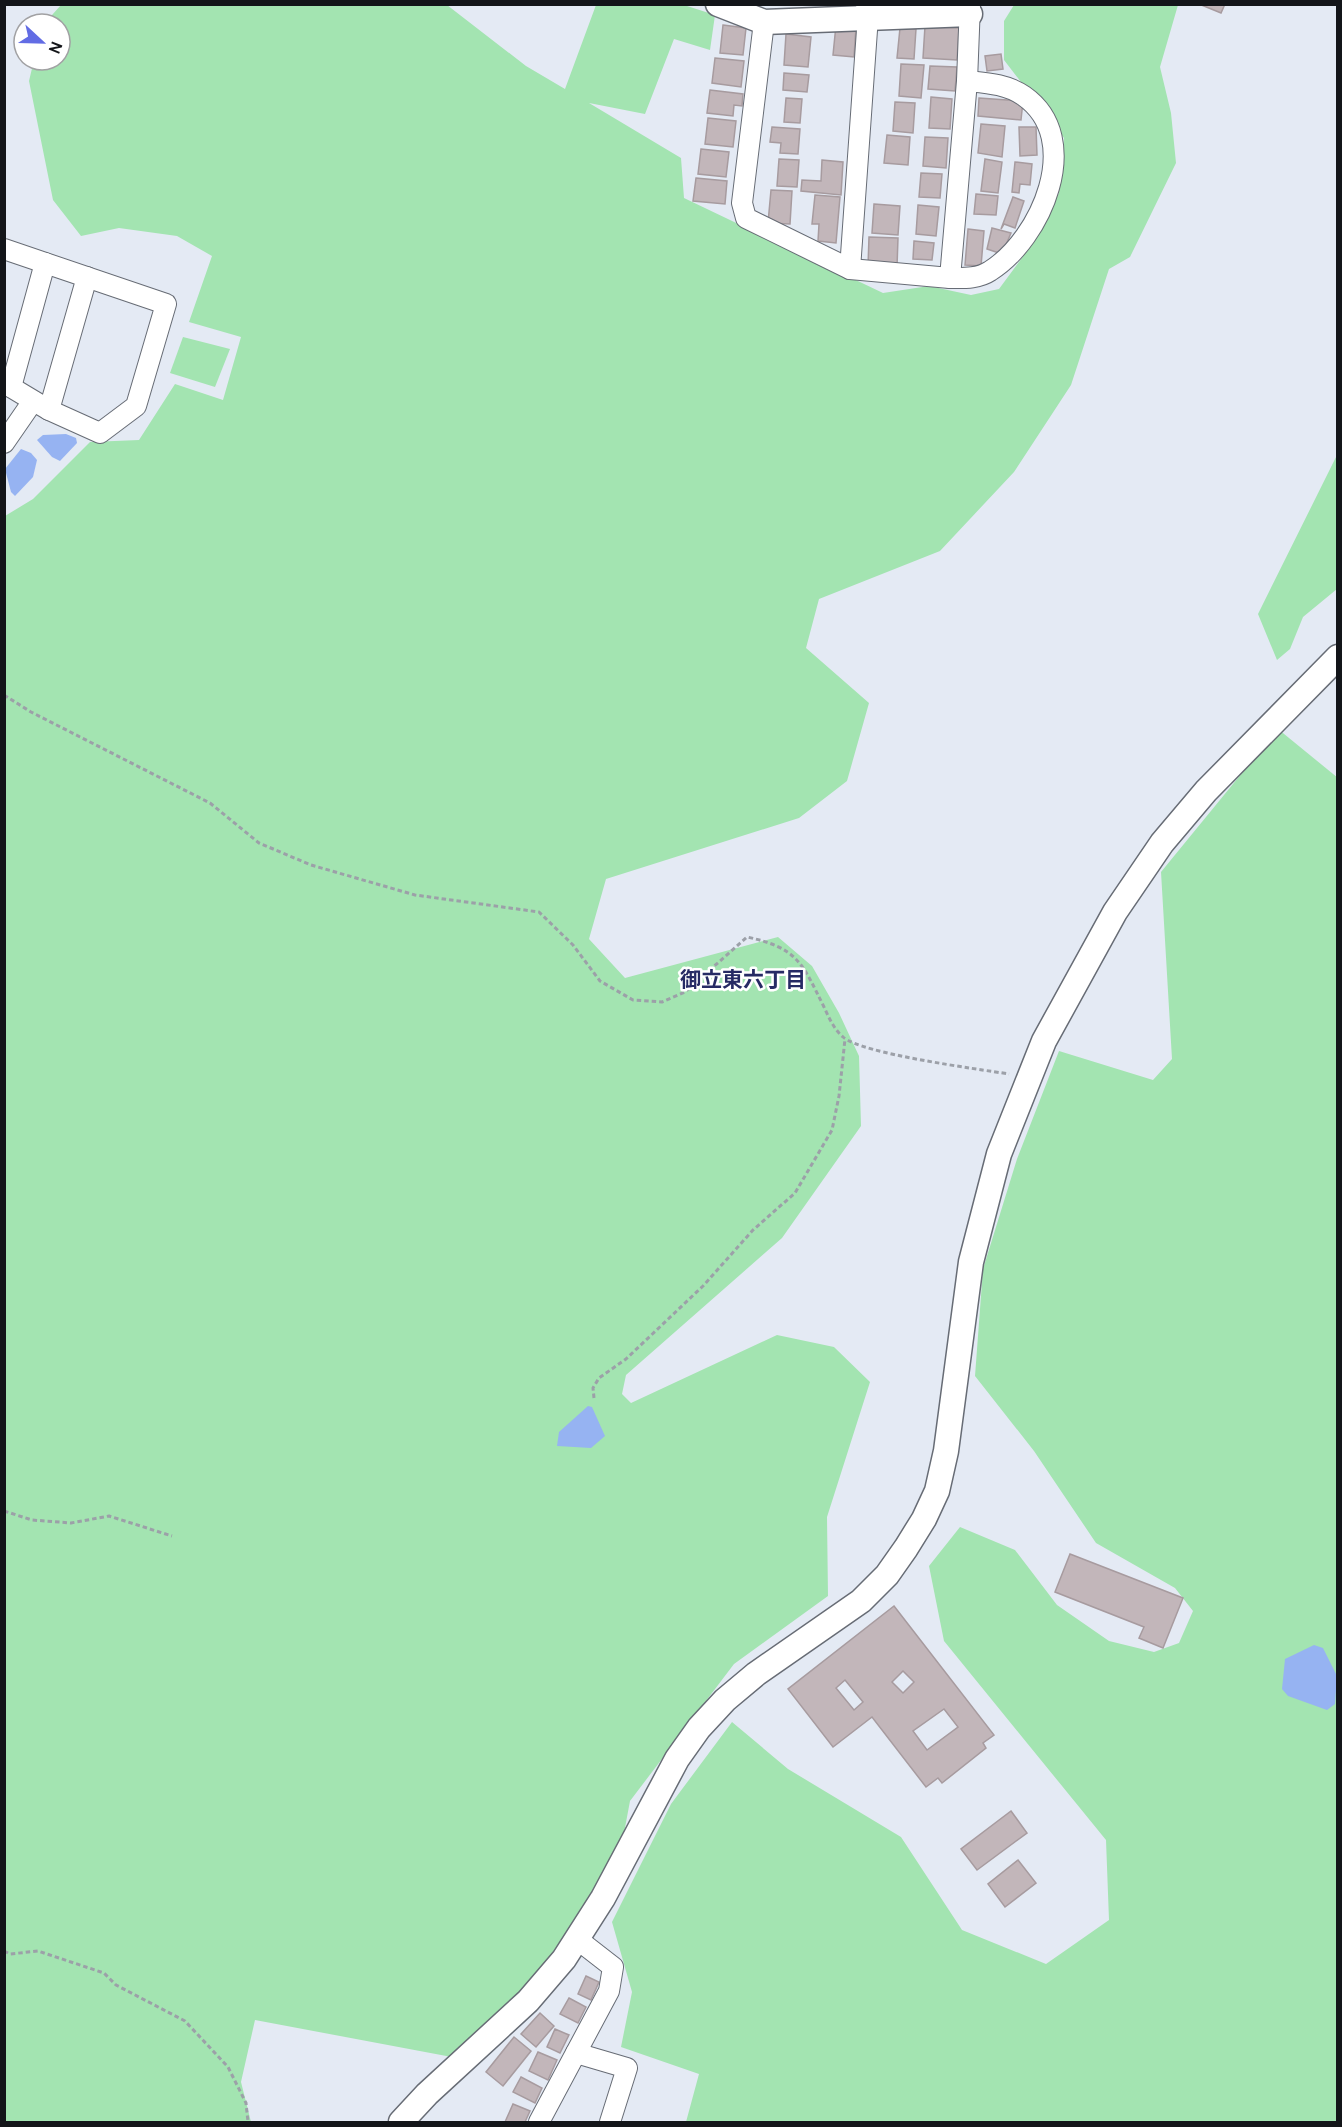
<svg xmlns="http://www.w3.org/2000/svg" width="1342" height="2127" font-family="Cabin,'Noto Sans JP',sans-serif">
  <rect width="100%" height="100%" fill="#e4eaf4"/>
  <!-- green -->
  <g fill="#a3e4b1">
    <polygon points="61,5 447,5 526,66 565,89 596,5 684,5 715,15 710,50 674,39 645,114 589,103 681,158 684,198 883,293 929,286 971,295 999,289 1030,247 1059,193 1064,138 1004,60 1004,21 1014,5 1178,5 1160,67 1171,113 1176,163 1130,257 1109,269 1071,385 1014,472 940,551 819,599 806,648 869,703 847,781 799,818 606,879 589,939 625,978 778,937 812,966 839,1013 859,1056 861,1126 782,1238 626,1375 622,1394 631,1403 777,1335 834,1347 870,1382 827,1517 828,1596 734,1664 630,1801 621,1849 538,1983 457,2058 255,2020 241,2082 251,2122 5,2122 5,516 33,499 90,442 139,440 175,384 223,400 241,337 189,322 212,256 177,236 119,228 81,236 53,200 29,81 34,60 60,60 60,24 44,24"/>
    <polygon points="183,337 230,349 215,387 170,373"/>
    <polygon points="1337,455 1337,589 1303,617 1290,649 1277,660 1258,614"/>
    <polygon points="1278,729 1338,778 1337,2122 686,2122 699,2074 621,2047 632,1992 612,1922 671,1804 732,1722 788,1769 901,1837 962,1930 1046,1964 1109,1920 1106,1840 944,1641 929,1566 960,1527 1015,1550 1057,1605 1109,1641 1154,1652 1179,1643 1193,1611 1175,1588 1096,1543 1034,1451 975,1376 983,1269 1017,1159 1059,1051 1153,1080 1172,1059 1161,872"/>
  </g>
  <!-- water -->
  <g fill="#96b3f2">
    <polygon points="66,434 76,438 77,443 60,461 52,457 37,440 43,435"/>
    <polygon points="21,449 31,453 37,460 33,477 15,496 11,492 5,469"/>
    <polygon points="588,1406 592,1407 605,1436 591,1448 557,1446 559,1432"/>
    <polygon points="1314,1645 1323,1648 1337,1676 1335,1704 1327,1710 1288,1696 1282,1689 1285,1659"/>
  </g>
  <!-- building -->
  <g fill="#c2b6ba" stroke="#a79b9f" stroke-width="1.5" fill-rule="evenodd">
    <polygon points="1199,4 1225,4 1221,13"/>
    <polygon points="723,25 746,28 743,55 720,53"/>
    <polygon points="836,25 856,27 854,57 833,55"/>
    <polygon points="925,26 959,28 957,60 923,58"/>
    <polygon points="900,28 916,29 914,59 897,58"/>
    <polygon points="786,34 811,37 808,67 784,65"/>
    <polygon points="1001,54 1003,69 987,71 985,56"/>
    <polygon points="715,58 744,61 741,87 712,83"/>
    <polygon points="901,64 924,65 921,98 899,96"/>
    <polygon points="930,66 957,67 955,91 928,89"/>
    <polygon points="784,73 809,75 807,92 783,90"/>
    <polygon points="710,90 743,94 742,106 734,105 733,116 707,113"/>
    <polygon points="931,97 952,99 950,129 929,128"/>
    <polygon points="786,98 802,99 800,123 784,122"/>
    <polygon points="979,98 1023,101 1021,120 978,116"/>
    <polygon points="895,102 915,103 913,133 893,131"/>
    <polygon points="708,118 736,121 733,147 705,144"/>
    <polygon points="981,124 1005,126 1002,157 978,153"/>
    <polygon points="772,127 800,129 798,154 780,153 781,143 770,142"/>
    <polygon points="1019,127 1036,127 1037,155 1020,156"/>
    <polygon points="887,135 910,137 908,165 884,163"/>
    <polygon points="925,137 948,138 946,168 923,166"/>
    <polygon points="701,149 729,152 726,177 698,174"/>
    <polygon points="779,159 799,160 797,187 777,186"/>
    <polygon points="985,159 1002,162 998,193 981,191"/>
    <polygon points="822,160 843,162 841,195 801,191 802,180 821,181"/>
    <polygon points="1015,162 1032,164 1030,185 1020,184 1019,193 1012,192"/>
    <polygon points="921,173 942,174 940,198 919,197"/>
    <polygon points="696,178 727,181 725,204 693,201"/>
    <polygon points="771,190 792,191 790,224 768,223"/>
    <polygon points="976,194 998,196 996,215 974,214"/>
    <polygon points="815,195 840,197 836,243 818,241 819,224 812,224"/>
    <polygon points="1013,197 1024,201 1015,228 1004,224 1001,229"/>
    <polygon points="874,204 900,206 898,235 872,233"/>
    <polygon points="918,205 939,207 936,236 916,234"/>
    <polygon points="992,228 1011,233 1002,254 987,249"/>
    <polygon points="968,229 984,231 981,266 965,265"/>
    <polygon points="869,237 898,238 897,267 868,266"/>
    <polygon points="914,241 934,243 932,260 913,259"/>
    <polygon points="1070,1554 1183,1598 1163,1648 1139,1638 1144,1627 1055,1592"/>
    <path d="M894 1606 994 1735 983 1743 986 1748 942 1783 938 1778 926 1787 872 1717 833 1747 788 1689ZM903 1671 914 1682 903 1693 892 1682ZM845 1680 863 1702 854 1710 836 1688ZM944 1709 958 1727 927 1750 913 1731Z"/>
    <polygon points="1011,1811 1027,1833 977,1870 961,1849"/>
    <polygon points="1018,1860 1036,1883 1005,1907 988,1884"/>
    <polygon points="586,1976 599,1982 591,2000 578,1994"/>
    <polygon points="569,1998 586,2007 578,2023 560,2014"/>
    <polygon points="540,2013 554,2026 536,2047 521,2034"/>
    <polygon points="555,2029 569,2035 560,2053 547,2047"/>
    <polygon points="514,2037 531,2051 503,2086 486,2072"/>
    <polygon points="538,2052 557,2060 548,2080 529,2071"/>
    <polygon points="521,2077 542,2088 535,2103 513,2092"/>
    <polygon points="513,2104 530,2111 525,2122 505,2122"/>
  </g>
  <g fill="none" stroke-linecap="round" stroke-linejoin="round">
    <defs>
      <g id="minor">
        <polyline points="764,22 742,203 746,218 850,269 950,278 967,81 970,4"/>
        <polyline points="4,249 166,304 136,406 100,433 49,410 4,383"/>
        <polyline points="850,269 868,16 866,4"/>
        <path d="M950 278C963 278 978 279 990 271 1041 239 1085 139 1024 96 1007 84 987 83 967 81"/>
        <polyline points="11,387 45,263"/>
        <polyline points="49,410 87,277"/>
        <polyline points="4,443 33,401"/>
        <polyline points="576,2053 627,2068 610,2122"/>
        <polyline points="539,2122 609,1991 613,1967 577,1939"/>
      </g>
      <g id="tertiary">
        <polyline points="718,4 764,22 970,14"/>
        <polyline points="401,2122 427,2094 528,2001 564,1959 603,1898 677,1759 699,1728 725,1700 756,1674 861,1601 887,1575 906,1548 924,1519 937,1491 946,1451 971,1262 999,1154 1044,1041 1115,912 1162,843 1206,791 1338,657"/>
      </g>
    </defs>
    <!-- minor casing -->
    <use href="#minor" stroke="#676c75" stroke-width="22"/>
    <!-- tertiary casing -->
    <use href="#tertiary" stroke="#676c75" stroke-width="27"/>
    <!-- path -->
    <g stroke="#9ca0a8" stroke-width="3" stroke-dasharray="4.5 3" stroke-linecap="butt">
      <path d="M4 695 31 712 210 803 259 843 311 865 415 895 539 912 573 945 600 981 633 1000 662 1002 685 992 747 937C798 948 802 963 824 1007 829 1018 834 1029 843 1037 862 1054 978 1069 1009 1074"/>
      <polyline points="594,1398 593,1388 599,1378 626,1359 703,1286 753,1230 795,1193 832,1130 839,1096 845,1039"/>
      <polyline points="4,1511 32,1520 71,1523 109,1516 172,1536"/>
      <polyline points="4,1951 10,1954 38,1951 104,1973 116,1985 185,2021 228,2067 246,2103 248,2122"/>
    </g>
    <!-- minor -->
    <use href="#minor" stroke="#fff" stroke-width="20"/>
    <!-- tertiary -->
    <use href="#tertiary" stroke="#fff" stroke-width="24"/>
  </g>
  <g text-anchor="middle" stroke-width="5" stroke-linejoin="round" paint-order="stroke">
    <!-- neighbourhood labels -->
    <g font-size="21" font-weight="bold" fill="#262a64" stroke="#fff">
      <text x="743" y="987">御立東六丁目</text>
    </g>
  </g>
  <!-- border -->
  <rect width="1342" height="2127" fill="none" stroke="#131519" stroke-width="12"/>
  <!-- north arrow -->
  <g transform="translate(42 42) rotate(112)"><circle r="28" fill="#ffffff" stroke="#a1a1a3" stroke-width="1.5"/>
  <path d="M0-4.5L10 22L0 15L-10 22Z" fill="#626ce4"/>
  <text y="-9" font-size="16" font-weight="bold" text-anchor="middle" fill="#131519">N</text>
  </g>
</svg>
